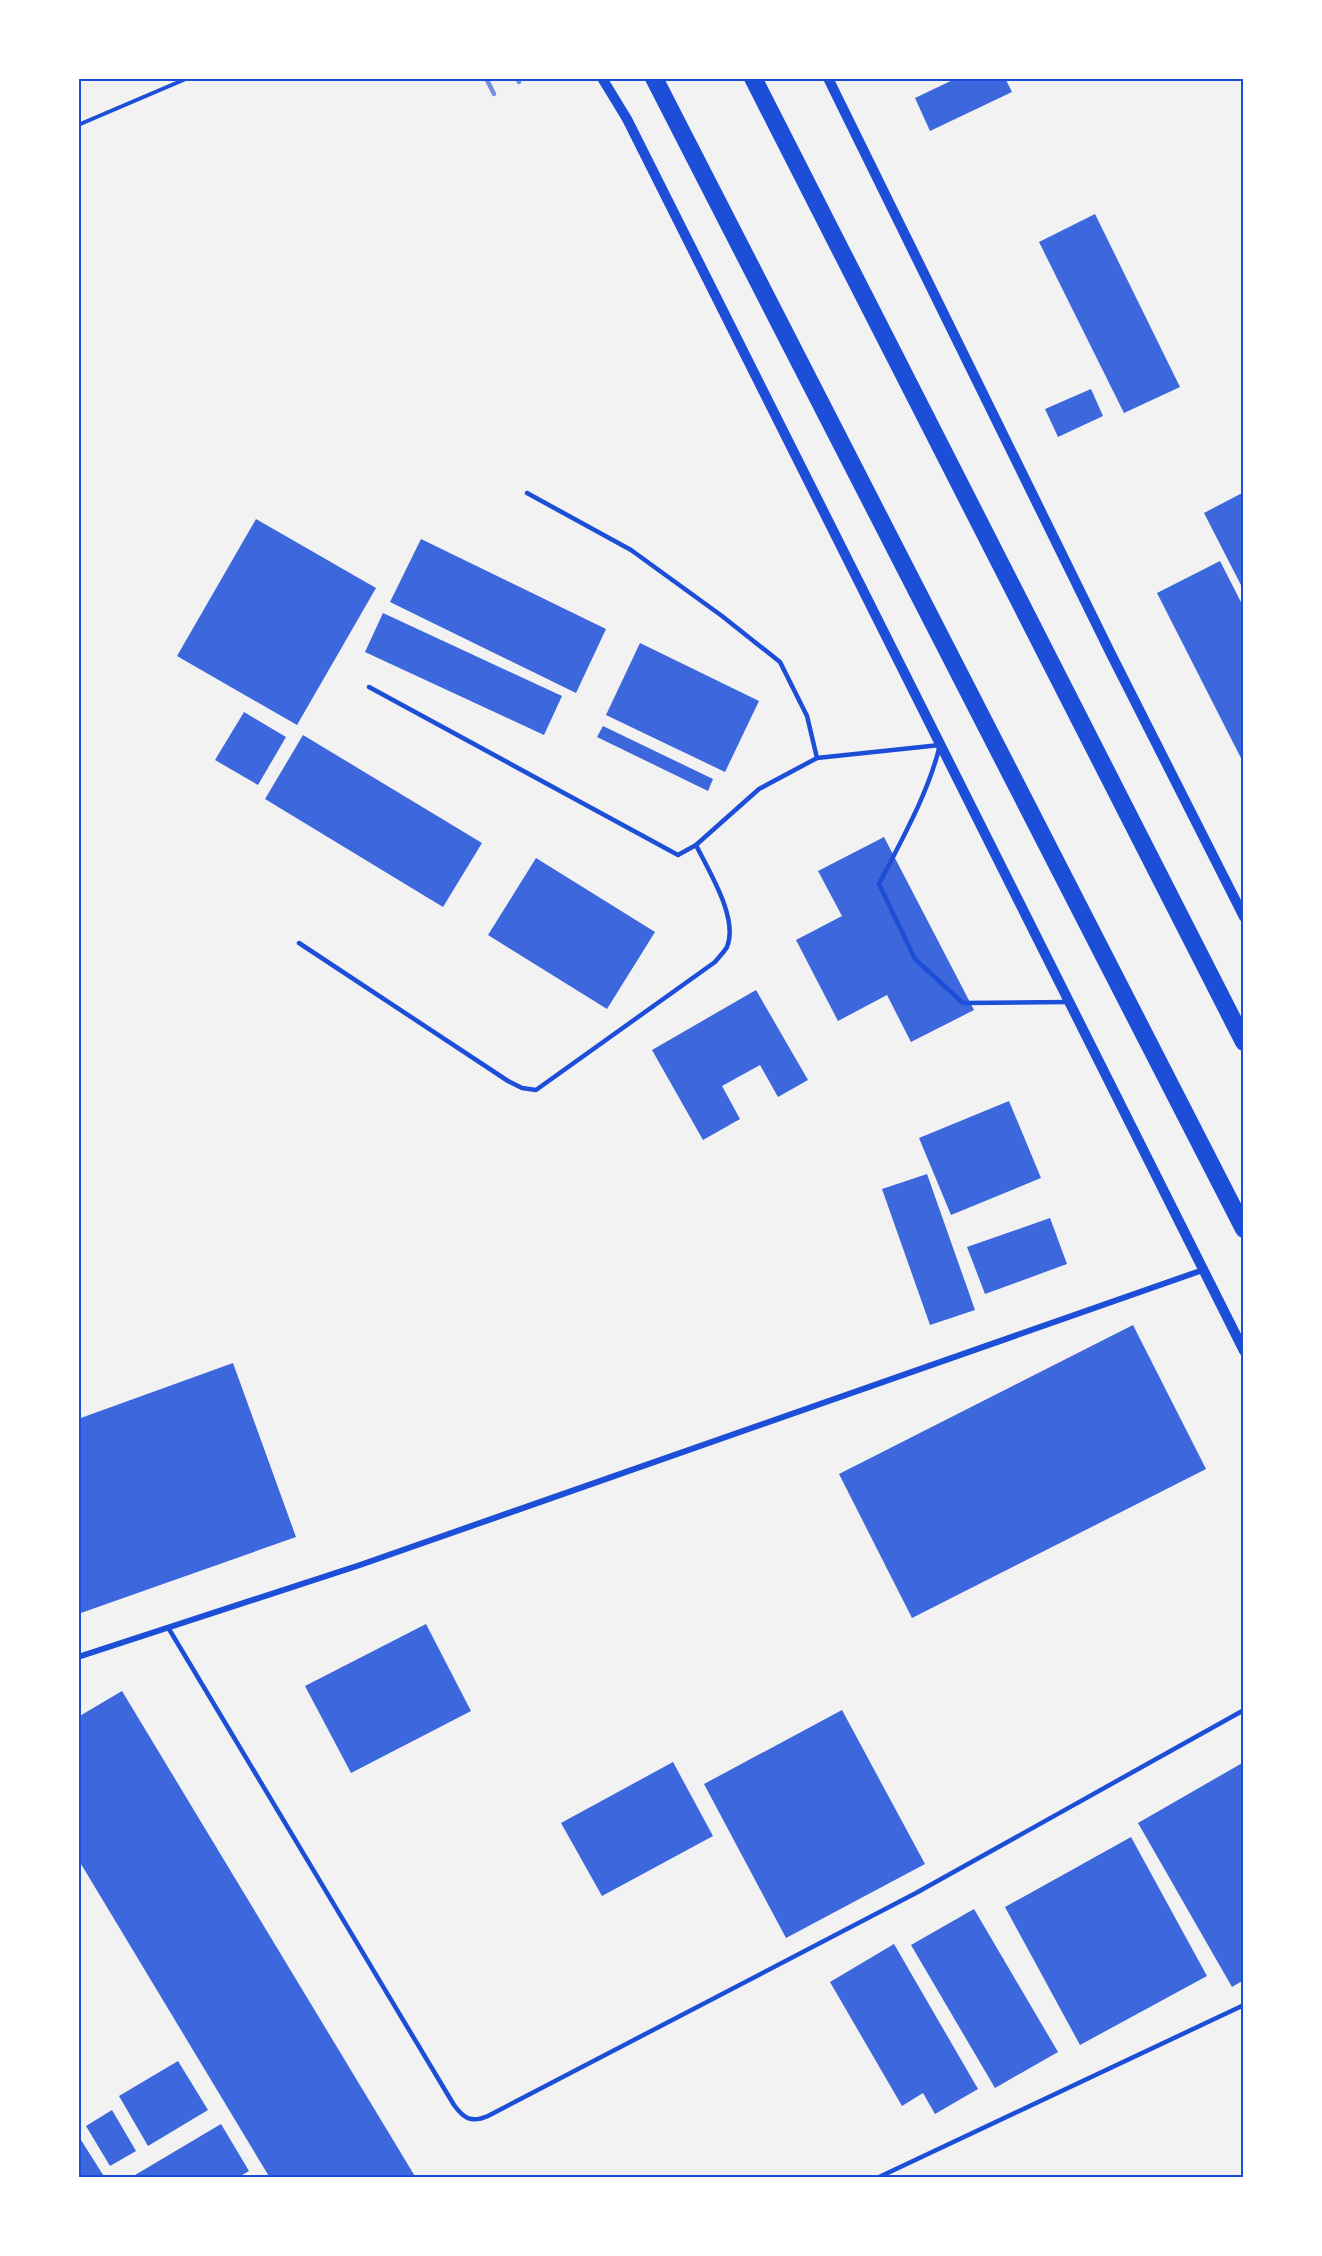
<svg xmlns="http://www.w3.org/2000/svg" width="1322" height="2256" font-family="'Alegreya Sans',sans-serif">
  <rect width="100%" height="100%" fill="#f2f2f2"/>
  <!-- building -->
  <g fill="#3d67dc">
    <polygon points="957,78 1005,78 1012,92 930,131 915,98"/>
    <polygon points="1095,214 1180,387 1124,413 1039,242"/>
    <polygon points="1091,389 1103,416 1058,437 1045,409"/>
    <polygon points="1244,492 1244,591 1204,513"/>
    <polygon points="256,519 376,588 297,725 177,656"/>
    <polygon points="421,539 606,629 576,693 390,602"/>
    <polygon points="1220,561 1244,608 1244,764 1157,593"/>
    <polygon points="383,613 562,696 544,735 365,652"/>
    <polygon points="640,643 759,701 725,772 606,715"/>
    <polygon points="244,712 286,737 258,785 215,760"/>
    <polygon points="603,726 713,779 708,791 597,737"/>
    <polygon points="303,735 482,843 443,907 265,799"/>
    <polygon points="884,837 974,1010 911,1042 887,995 838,1021 796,940 842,916 818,871"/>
    <polygon points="536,858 655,932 607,1009 488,935"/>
    <polygon points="756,990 808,1080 778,1097 760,1065 722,1086 740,1119 703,1140 652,1050"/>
    <polygon points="1009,1101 1041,1178 951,1215 919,1138"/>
    <polygon points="927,1174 975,1310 930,1325 882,1189"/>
    <polygon points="1050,1218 1067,1264 985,1294 967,1247"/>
    <polygon points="1133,1325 1206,1469 912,1618 839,1474"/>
    <polygon points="233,1363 296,1537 78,1614 78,1419"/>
    <polygon points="426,1624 471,1711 351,1773 305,1686"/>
    <polygon points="122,1691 416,2178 270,2178 78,1859 78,1717"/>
    <polygon points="842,1710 925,1864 786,1938 704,1784"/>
    <polygon points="673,1762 713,1836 602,1896 561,1823"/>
    <polygon points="1244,1762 1244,1980 1232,1987 1138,1823"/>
    <polygon points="1131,1837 1207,1976 1080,2045 1005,1907"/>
    <polygon points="974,1909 1058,2052 995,2088 911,1945"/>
    <polygon points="894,1944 978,2089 935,2114 923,2093 902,2106 830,1982"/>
    <polygon points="178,2061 208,2110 148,2146 119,2096"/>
    <polygon points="112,2110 136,2151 110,2166 86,2126"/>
    <polygon points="221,2124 249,2171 237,2178 130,2178"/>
    <polygon points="81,2140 105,2178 78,2178 78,2142"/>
  </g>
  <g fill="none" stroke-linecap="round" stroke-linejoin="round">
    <!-- path -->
    <polyline stroke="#1d4ed8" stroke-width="4" points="78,125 188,78"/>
    <!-- service -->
    <g stroke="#1d4ed8" stroke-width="4.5">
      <polyline points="527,493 631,550 722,616 780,662 807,716 817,758"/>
      <path d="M369 687 678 855 696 845 759 789 817 758 940 745C928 794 902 839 879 884L915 959 963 1003 1069 1002"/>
      <path d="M299 943 508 1081 522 1088 536 1090 715 962C719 957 724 952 727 947 739 918 708 870 696 845"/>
      <path d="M169 1629 454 2105C464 2119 472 2123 488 2116L916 1893 1244 1710"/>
      <polyline points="877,2178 1244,2005"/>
    </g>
    <!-- minor -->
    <polyline stroke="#1d4ed8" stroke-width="6" points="78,1657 360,1565 1203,1270"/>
    <!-- tertiary -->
    <g stroke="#1d4ed8" stroke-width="10">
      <polyline points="602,78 627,119 1244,1351"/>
      <polyline points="828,78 1111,654 1244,917"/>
    </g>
    <!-- motorway -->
    <g stroke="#1d4ed8" stroke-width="18">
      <polyline points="654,78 1244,1229"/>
      <polyline points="753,78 1244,1042"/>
    </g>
    <!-- rail -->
    <g stroke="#7290e2" stroke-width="4.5">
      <polyline points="486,78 494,94"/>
      <polyline points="517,78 519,82"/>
    </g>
  </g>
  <!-- border -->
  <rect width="1322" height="2256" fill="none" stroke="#ffffff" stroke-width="159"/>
  <rect x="80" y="80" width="1162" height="2096" fill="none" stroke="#1d4ed8" stroke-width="2"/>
</svg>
